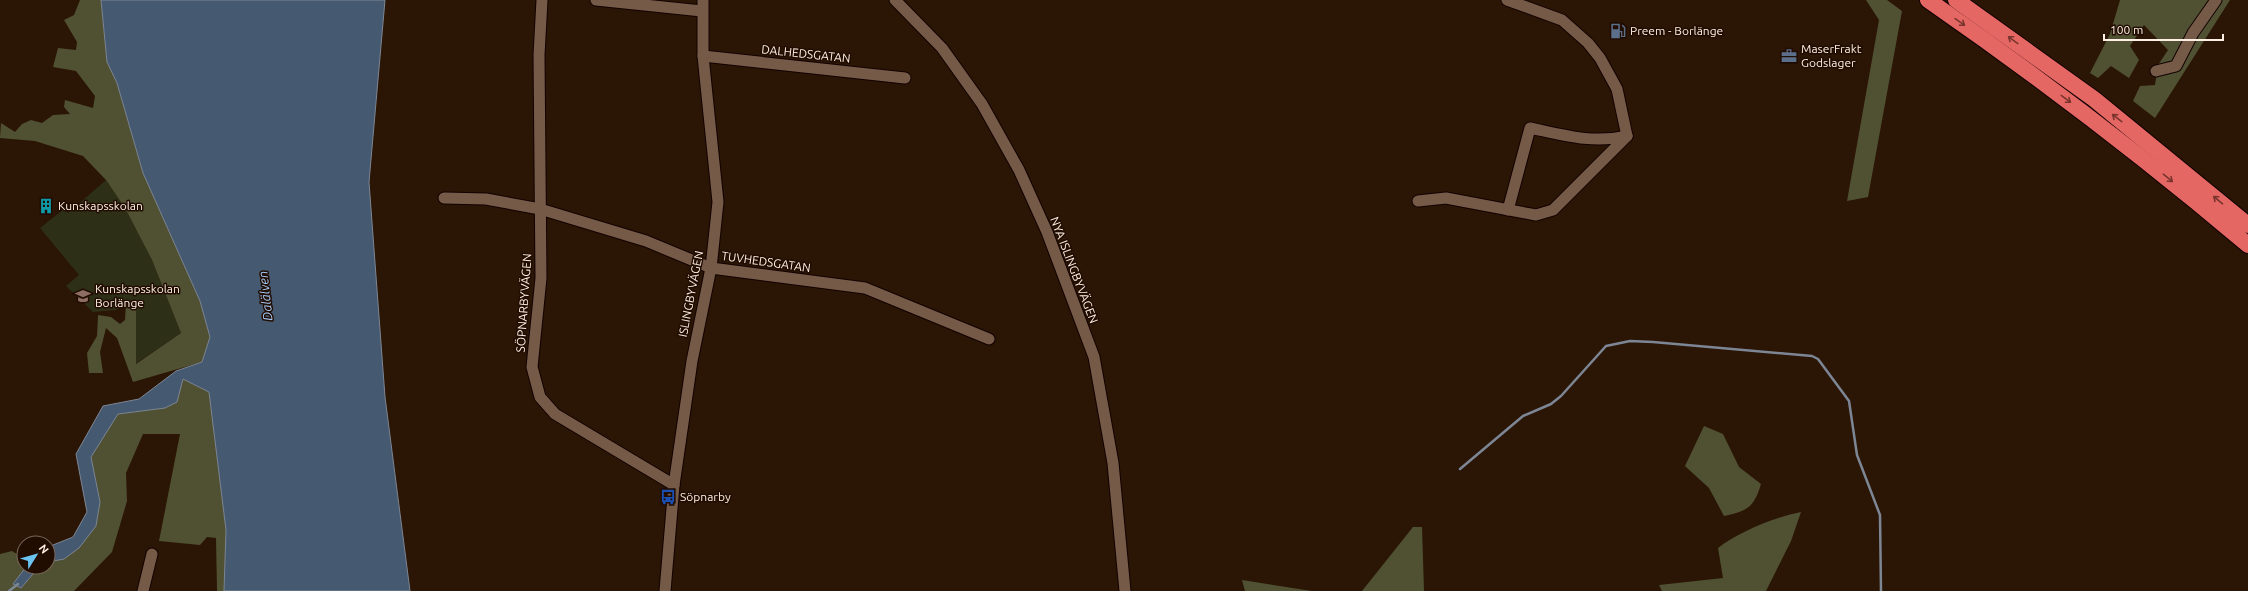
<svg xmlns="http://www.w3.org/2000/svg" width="2248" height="591" font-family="Ubuntu,sans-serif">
  <rect width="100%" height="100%" fill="#2b1505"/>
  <!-- green -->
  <polygon fill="#2e2f17" points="106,180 125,208 152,260 181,333 135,364 136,311 126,304 116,310 93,312 66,286 79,275 40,228 64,209 68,213"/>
  <!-- forest -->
  <g fill="#4f5132">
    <polygon points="80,0 101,0 107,62 117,83 143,173 200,301 210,337 202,362 133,382 117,338 106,328 100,352 103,373 89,373 87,353 97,336 98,315 111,317 120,324 125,320 126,303 136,311 136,364 181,333 152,260 125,208 106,180 83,156 35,141 0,138 1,123 15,132 22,124 31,120 42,123 53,115 70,114 64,107 65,100 93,108 95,96 76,71 53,67 58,48 76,50 77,42 64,20 74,15"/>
    <polygon points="1866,0 1887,0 1902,11 1868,197 1847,201 1879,20"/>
    <polygon points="2120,0 2230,0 2155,118 2133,101 2140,86 2155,85 2158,65 2168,50 2144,25 2130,46 2139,60 2129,78 2111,66 2098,78 2090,73 2110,34"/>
    <polygon points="183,379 209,392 226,530 224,591 217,591 216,538 207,537 200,545 159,541 180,434 143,434 126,473 127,501 112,552 74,591 0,591 0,554 12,551 20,556 24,555 24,567 26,567 13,584 21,588 39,567 48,567 48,562 64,559 100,502 91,457 118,414 164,408"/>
    <path d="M1704 426 1723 434 1739 467 1761 484C1754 507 1748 511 1724 516L1709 488 1685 466Z"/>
    <path d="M1801 512 1791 541 1766 591H1662L1659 585 1723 578 1718 548C1738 532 1775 517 1801 512Z"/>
    <polygon points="1413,527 1422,527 1424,591 1362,591"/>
    <polygon points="1242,580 1312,591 1245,591"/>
  </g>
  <!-- water -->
  <g fill="#455971" stroke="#7d8694">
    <polygon points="101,0 385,0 369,182 385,397 410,591 224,591 226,530 209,392 183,379 177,402 165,408 118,414 91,457 100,502 96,526 79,548 64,559 48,562 48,547 73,537 87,512 76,454 103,406 139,399 176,371 202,362 210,337 200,301 143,173 117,83 107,62"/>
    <polygon points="26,567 39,567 21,588 13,584"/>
  </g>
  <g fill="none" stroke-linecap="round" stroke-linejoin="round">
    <!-- stream -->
    <g stroke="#7d8694" stroke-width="2.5">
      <polyline points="1460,469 1523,416 1551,404 1561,396 1606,346 1630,341 1653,342 1812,356 1818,359 1849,401 1857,455 1880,515 1881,591"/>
      <polyline points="9,591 18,584"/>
    </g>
    <defs>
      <g id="minor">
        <polyline points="542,0 539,55 541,278 532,367 540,397 555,414 674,485"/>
        <polyline points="596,0 702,11"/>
        <polyline points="895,0 942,48 982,104 1019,170 1047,232 1094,357 1113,463 1125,591"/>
        <polyline points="1507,0 1562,20 1588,43 1600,58 1617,89 1627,136"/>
        <polyline points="703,56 905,78"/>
        <polyline points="2156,71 2176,66 2193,33 2216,0"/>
        <polyline points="444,198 486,199 540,209 646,241 711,268 865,288 989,339"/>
        <polyline points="1418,201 1446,198 1536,215 1553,210 1627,136"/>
        <path d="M1508 210 1530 128C1563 135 1592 144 1627 136"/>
        <polyline points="143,591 152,554"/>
        <polyline points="665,591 674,485 692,361 711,268 718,202 703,56 703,0"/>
      </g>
      <g id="highway">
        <path d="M1928 0C2039 77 2145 158 2248 245"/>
        <polyline points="1956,0 2094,99 2248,225"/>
      </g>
    </defs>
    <!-- minor casing -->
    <use href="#minor" stroke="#120200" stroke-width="13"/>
    <!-- highway casing -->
    <use href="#highway" stroke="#120200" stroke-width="18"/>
    <!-- minor -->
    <use href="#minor" stroke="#765a48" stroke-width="11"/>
    <!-- highway -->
    <use href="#highway" stroke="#e56763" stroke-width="16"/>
  </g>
  <!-- one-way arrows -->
  <defs><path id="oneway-shaft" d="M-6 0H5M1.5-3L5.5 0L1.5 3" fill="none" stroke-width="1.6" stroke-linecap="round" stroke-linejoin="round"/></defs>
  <g stroke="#79352d">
    <use href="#oneway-shaft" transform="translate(1960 22) rotate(35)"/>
    <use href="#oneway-shaft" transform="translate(2013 40) rotate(-144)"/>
    <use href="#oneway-shaft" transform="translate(2066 99) rotate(36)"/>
    <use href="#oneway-shaft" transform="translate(2117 118) rotate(-142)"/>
    <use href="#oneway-shaft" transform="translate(2168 178) rotate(39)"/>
    <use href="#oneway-shaft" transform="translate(2218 200) rotate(-140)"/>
  </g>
  <!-- icons -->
  <defs>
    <symbol id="fuel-bare" viewBox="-9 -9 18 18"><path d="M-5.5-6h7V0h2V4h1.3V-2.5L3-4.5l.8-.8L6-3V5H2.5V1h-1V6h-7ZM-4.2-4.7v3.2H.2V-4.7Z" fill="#5c6f8a" stroke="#210c00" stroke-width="2.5" paint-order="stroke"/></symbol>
    <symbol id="office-bare" viewBox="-9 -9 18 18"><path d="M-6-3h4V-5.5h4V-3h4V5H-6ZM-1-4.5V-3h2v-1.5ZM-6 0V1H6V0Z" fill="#5c6f8a" stroke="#210c00" stroke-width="2.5" paint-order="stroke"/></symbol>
    <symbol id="building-bare" viewBox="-9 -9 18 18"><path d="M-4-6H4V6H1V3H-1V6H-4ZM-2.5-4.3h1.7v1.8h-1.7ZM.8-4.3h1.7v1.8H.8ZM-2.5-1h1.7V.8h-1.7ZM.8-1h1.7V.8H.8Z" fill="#0f9aa8" stroke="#210c00" stroke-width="2.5" paint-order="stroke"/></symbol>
    <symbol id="school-bare" viewBox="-9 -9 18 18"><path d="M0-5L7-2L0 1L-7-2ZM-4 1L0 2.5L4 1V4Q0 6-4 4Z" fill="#8d6e63" stroke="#210c00" stroke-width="2.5" paint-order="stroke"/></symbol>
    <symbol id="bus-bare" viewBox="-9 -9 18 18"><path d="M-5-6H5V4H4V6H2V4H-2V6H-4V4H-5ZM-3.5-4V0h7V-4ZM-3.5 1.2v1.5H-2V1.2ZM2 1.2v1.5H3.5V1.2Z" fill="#1a4fb4" stroke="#210c00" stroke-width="2.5" paint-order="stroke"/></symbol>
  </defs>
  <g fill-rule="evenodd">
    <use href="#fuel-bare" x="1607" y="20" width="22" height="22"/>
    <use href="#office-bare" x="1778" y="45" width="22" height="22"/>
    <use href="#building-bare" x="35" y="195" width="22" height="22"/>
    <use href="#school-bare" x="72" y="285" width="22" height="22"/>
    <use href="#bus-bare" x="657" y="486" width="22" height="22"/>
  </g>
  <g text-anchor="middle" stroke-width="3" stroke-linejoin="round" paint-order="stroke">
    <!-- poi labels -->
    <g font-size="12" fill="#ffefe4" stroke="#210c00" text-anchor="start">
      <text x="1630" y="35">Preem - Borlänge</text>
      <text x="1801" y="53">MaserFrakt<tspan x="1801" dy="14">Godslager</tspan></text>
      <text x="58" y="210">Kunskapsskolan</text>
      <text x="95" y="293">Kunskapsskolan<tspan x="95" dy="14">Borlänge</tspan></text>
      <text x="680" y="501">Söpnarby</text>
    </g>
    <!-- street labels -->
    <g font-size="12" fill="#ffefe4" stroke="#210c00">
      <text transform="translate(806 54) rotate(6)" y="4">DALHEDSGATAN</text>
      <text transform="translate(766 262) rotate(8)" y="4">TUVHEDSGATAN</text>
      <text transform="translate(1074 270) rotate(69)" y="4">NYA ISLINGBYVÄGEN</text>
      <text transform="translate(691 294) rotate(-79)" y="4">ISLINGBYVÄGEN</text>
      <text transform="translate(524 303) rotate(-86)" y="4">SÖPNARBYVÄGEN</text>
    </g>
    <!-- water labels -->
    <g font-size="13" font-style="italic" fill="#a5cbf9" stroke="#210c00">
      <text transform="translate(265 296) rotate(-96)" y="5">Dalälven</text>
    </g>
  </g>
  <!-- north arrow -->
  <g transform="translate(36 555) rotate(53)"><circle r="19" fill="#210c00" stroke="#7a675b"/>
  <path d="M0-3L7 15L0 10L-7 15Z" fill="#6bc3f2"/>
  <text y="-6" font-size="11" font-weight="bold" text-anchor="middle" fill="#ffefe4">N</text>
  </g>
  <!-- scale -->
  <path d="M2104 34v6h119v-6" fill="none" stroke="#ffefe4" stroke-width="2"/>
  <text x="2110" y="34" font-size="12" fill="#ffefe4" stroke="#210c00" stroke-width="3" paint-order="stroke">100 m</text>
</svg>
